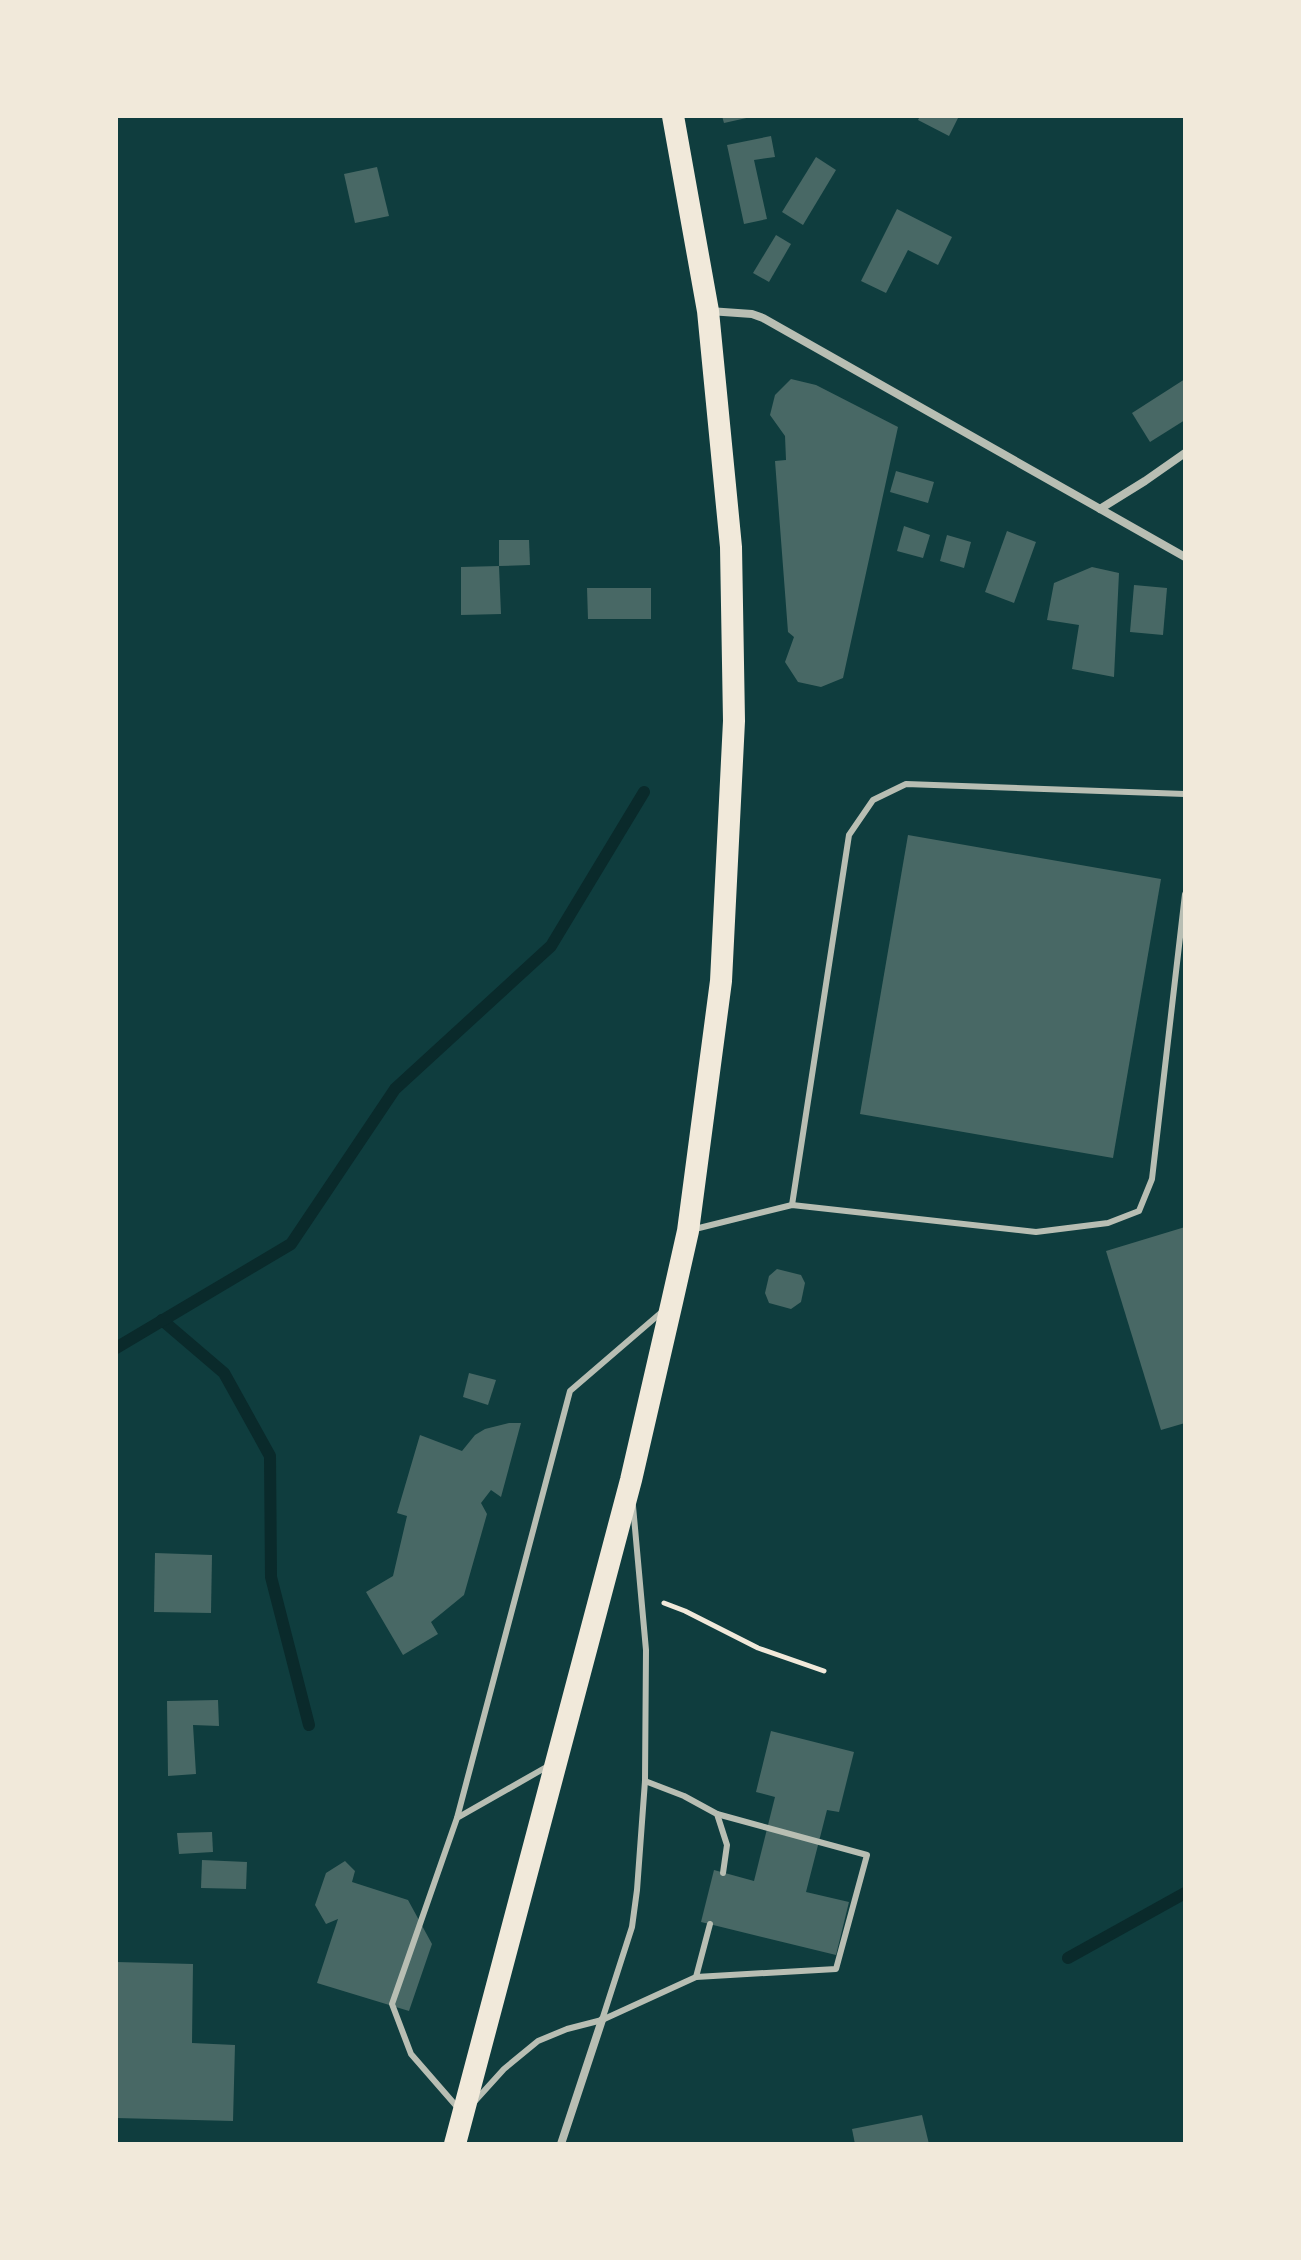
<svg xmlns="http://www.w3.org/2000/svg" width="1301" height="2260" font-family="Arial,sans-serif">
  <rect width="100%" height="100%" fill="#0f3d3e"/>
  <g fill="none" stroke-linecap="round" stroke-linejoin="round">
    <!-- stream -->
    <g stroke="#0a2a2b" stroke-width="12">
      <polyline points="162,1320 224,1373 270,1456 271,1577 309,1725"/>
      <polyline points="116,1348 291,1244 395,1089 551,946 644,792"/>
      <polyline points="1068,1958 1185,1893"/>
    </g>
  </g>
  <!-- building -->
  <g fill="#486865">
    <polygon points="722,116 751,116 751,117 724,123"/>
    <polygon points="920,116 959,116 949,136 918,120"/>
    <polygon points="771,136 775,157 754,160 767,219 744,224 727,145"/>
    <polygon points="816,157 836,170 803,225 782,212"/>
    <polygon points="377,167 389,216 355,223 344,174"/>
    <polygon points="897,209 952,237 938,265 908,250 886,293 861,281"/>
    <polygon points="776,235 791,244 769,282 753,273"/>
    <polygon points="791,379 816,385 898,427 843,678 821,687 798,682 785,662 794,637 788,632 775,461 786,460 785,436 770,415 775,395"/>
    <polygon points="1185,379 1185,420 1150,442 1132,413"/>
    <polygon points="896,471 934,482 928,503 890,492"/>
    <polygon points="904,526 930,535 923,558 897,551"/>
    <polygon points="1007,531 1036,542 1014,603 985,592"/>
    <polygon points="947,535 971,542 964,568 940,561"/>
    <polygon points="499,540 529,540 530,565 499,566"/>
    <polygon points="499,566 501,614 461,615 461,567"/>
    <polygon points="1092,567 1119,573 1114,677 1072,669 1079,625 1047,620 1054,583"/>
    <polygon points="1134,585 1167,588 1163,635 1130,632"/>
    <polygon points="587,588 651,588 651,619 588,619"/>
    <polygon points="908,835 1161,879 1113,1158 860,1114"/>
    <polygon points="1185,1227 1185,1423 1161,1430 1106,1251"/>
    <polygon points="777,1269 801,1275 805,1283 801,1302 791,1309 769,1303 765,1293 769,1276"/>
    <polygon points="469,1373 496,1380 488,1405 463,1397"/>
    <polygon points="509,1423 521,1423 501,1497 491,1490 481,1503 487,1514 464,1595 431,1622 438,1634 403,1655 366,1592 393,1576 407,1516 397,1513 420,1435 462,1451 475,1435 485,1429"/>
    <polygon points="155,1553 212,1555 211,1613 154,1612"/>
    <polygon points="218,1700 219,1726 193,1725 196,1774 168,1776 167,1701"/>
    <polygon points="771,1731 854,1752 839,1812 827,1810 806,1892 849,1902 836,1955 701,1922 714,1870 754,1881 775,1797 756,1792"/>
    <polygon points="212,1832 213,1852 179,1854 177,1833"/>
    <polygon points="202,1860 247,1862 246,1889 201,1888"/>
    <polygon points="345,1861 355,1871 352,1882 408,1900 432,1944 409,2011 317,1983 338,1919 326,1924 315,1905 326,1873"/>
    <polygon points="116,1962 193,1964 192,2043 235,2045 233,2121 116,2118"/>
    <polygon points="922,2115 929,2144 855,2144 852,2129"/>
  </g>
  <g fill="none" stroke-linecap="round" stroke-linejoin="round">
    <!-- path -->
    <polyline stroke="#f1e9da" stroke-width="5" points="664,1603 685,1611 758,1648 824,1671"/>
    <!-- service -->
    <g stroke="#b8beb3" stroke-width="6">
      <polyline points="792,1205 849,835 873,800 906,784 1185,794"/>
      <polyline points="695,1229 792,1205 1036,1232 1108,1223 1139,1211 1152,1179 1185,894"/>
      <polyline points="645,1781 684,1796 717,1814 727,1845 723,1873"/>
      <polyline points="457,1818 570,1391 663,1311"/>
      <polyline points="696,1977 836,1969 867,1855 717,1814"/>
      <polyline points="602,2020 632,1927 637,1890 645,1781 646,1650 633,1506"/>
      <polyline points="475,2101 504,2069 538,2041 567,2029 602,2020 696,1977 710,1924"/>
      <polyline points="458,2108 411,2054 392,2004 457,1818 550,1765"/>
    </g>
    <!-- minor -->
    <g stroke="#b8beb3" stroke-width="8">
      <polyline points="709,311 752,314 763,318 1185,557"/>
      <polyline points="1100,509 1145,481 1185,453"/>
      <polyline points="561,2144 602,2020"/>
    </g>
    <!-- trunk -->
    <polyline stroke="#f1e9da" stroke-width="22" points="455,2144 631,1480 672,1302 688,1231 721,981 734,721 731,547 708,311 673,116"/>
  </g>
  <!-- border -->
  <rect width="1301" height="2260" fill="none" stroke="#f1e9da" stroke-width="236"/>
</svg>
